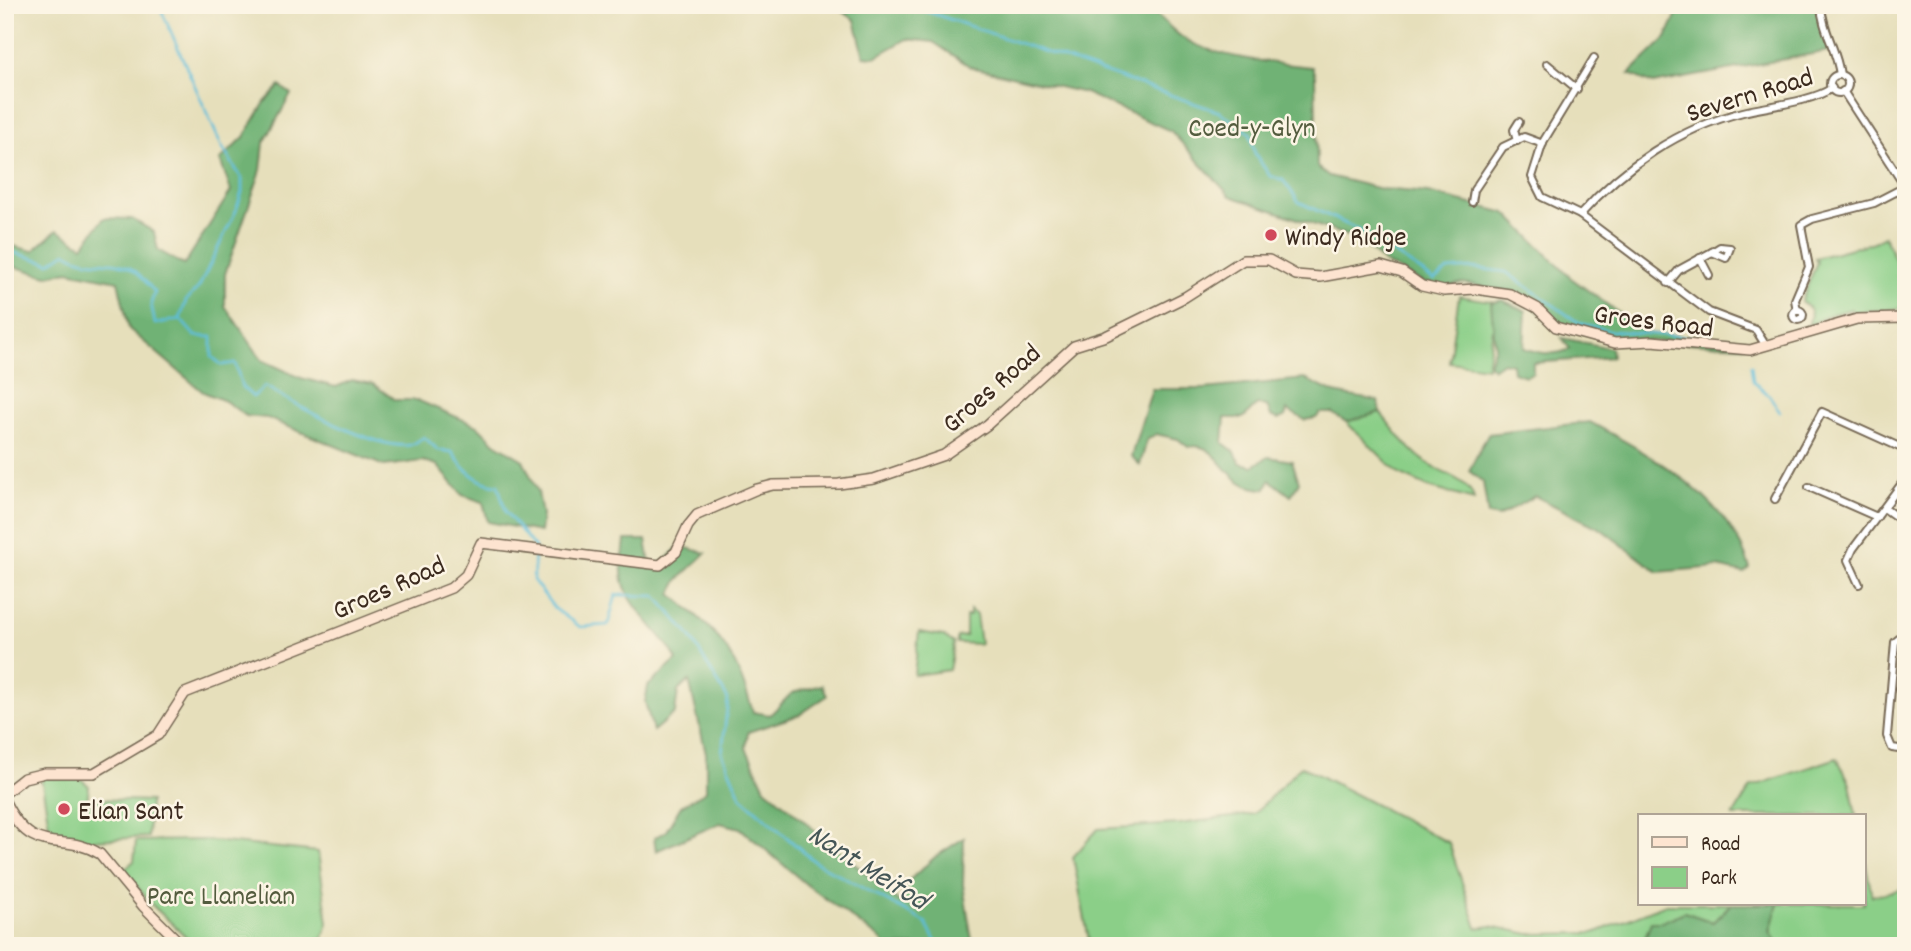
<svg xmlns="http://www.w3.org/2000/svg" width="1911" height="951" font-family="Dekko,sans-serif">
  <rect width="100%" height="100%" fill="#fcf5e5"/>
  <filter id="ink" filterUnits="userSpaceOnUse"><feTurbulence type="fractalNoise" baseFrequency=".0143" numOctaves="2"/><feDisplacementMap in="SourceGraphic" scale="14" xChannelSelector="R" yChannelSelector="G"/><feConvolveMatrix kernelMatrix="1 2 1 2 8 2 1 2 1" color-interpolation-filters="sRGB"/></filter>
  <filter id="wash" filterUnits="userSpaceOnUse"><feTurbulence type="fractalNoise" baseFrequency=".00686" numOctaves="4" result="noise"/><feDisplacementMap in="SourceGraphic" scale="28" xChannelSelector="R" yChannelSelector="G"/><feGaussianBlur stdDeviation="1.57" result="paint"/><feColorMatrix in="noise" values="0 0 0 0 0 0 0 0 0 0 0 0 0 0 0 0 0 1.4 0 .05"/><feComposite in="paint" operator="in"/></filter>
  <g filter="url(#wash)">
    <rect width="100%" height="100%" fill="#e6dfbb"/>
    <!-- green -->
    <g fill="#8bcf88" stroke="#637c53" stroke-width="2">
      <path d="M1884 236 1906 282V308L1853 312 1852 309 1829 315 1808 326C1812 315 1813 308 1801 302L1817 262 1815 258 1874 242Z"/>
      <polygon points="1459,296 1497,302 1487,367 1449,362"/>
      <path d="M1380 412C1396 433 1411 453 1433 467 1447 476 1471 481 1474 500L1428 487 1399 474 1346 422Z"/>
      <polygon points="970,610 976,615 980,644 957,643 957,637 966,636 966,616 970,616"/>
      <polygon points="919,632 943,636 954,643 949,670 914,675"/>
      <polygon points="1837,758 1850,783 1856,816 1733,816 1751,787"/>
      <polygon points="1301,766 1449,843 1477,928 1491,926 1529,934 1594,933 1666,904 1731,904 1713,922 1684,912 1662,922 1651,922 1642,946 1090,946 1073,857 1098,829 1179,824 1254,814"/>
      <polygon points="77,776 89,786 87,803 95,804 96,799 150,801 148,837 77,841 51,838 41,777"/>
      <polygon points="204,840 318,852 328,923 323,938 304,946 196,946 152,905 123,870 134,861 136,841"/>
      <polygon points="1864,855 1872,896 1906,888 1906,946 1779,946 1770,931 1778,904 1864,904"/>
    </g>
    <!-- forest -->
    <g fill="#70b274" stroke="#566e49" stroke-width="2">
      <path d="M833 5H1146C1159 15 1170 29 1183 38 1215 58 1274 63 1312 67L1315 76 1317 167 1329 176 1381 189 1428 193 1506 213 1571 278 1646 333 1741 341 1743 346 1614 339 1560 325 1511 292 1463 283 1445 287 1424 283 1383 262 1357 239 1230 196 1171 131 1085 93 971 67 933 42 907 39 875 57 864 56 855 20Z"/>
      <polygon points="1681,5 1821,5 1834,50 1653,84 1629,74 1666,38"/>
      <polygon points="280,86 291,94 264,143 261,170 225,274 225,306 262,360 301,378 336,387 352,380 373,384 395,400 417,400 478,426 495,443 523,460 538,492 542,515 540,532 488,522 483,502 462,495 437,465 423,461 384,466 267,418 246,416 225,401 203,392 129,329 118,281 68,271 47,276 5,264 5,244 33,251 57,230 83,246 104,218 132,219 154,232 158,250 184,265 231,191 220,160 244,137 265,102"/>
      <path d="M1502 300 1526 311 1524 348C1540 354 1555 356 1570 349L1562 338 1611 348 1612 357 1533 363V373L1526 376 1513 372 1512 364 1503 362 1493 369 1489 364 1495 346 1491 303Z"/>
      <path d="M1305 379 1334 393 1378 401 1380 412 1346 422 1332 413H1320L1316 418 1305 420 1287 410 1285 417 1278 419 1271 416 1267 406 1257 405 1243 418H1225L1223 443 1235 452 1240 463 1253 466 1268 457 1292 461 1299 482 1291 496 1270 480 1266 489C1221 489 1223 440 1188 447L1178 439 1156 434 1147 440 1140 465 1131 456 1152 389H1204Z"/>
      <path d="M1590 422C1652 456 1728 496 1750 568L1744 573 1717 567 1658 572 1601 529 1535 496 1498 517 1488 515 1483 482 1469 471 1488 434Z"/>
      <path d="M625 540H646L650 563 660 565 679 546 706 553 678 580 671 594C722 636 733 648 753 712L770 715 792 693 822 685 827 696 799 715 748 732 746 748 765 788 901 903 905 884 935 857 964 838 963 885 973 946H883V941L807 885 740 828 720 823 656 851 654 838 666 831 681 806 706 791V753L689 681 678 691 675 713 653 731 645 702 648 686 677 660C663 632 624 606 622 573 621 562 624 551 625 540Z"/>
      <polygon points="1731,904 1778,904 1770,931 1779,946 1642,946 1651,922 1662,922 1684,912 1713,922"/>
    </g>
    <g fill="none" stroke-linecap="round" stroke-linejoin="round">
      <!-- stream -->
      <g stroke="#5dbedb" stroke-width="2.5">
        <polyline points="159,5 222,147 242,179 242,192 236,211 199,287 186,301 180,319"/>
        <polyline points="908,5 1220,112 1250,133 1255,154 1270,176 1283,180 1299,202 1359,230 1434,280 1448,270 1473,268 1506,272 1579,323 1612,331 1741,341"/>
        <path d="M5 250 50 263 66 252C88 269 115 256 135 271 142 277 149 286 155 292L151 303 155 324 180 319 195 336 212 337V357L222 365 235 363 242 387 253 397 265 386C293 404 377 451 410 445 415 444 419 440 424 437L438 450 452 452C463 469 477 484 498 485L506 512 535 548"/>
        <polyline points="1751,365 1753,381 1769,395 1780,412"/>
        <polyline points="535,555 533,580 554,608 580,627 608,625 616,595 656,596 690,636 728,699 722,753 741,797 815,862 925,922 938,946"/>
      </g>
    </g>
  </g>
  <g filter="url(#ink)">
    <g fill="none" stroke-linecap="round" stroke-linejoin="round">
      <defs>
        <g id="street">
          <path d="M1821 5C1822 30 1837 50 1840 75"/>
          <polyline points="1594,58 1543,142 1532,177 1542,197 1580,215 1709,312 1756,330 1766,346"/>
          <polyline points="1547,64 1577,89"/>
          <circle cx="1839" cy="84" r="9"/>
          <polyline points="1843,91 1906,188"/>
          <polyline points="1517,141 1514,130 1519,122"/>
          <polyline points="1472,202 1474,190 1503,147 1524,137 1543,144"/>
          <path d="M1580 215C1623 167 1679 128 1743 112 1767 106 1812 102 1832 88"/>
          <polygon points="1720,247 1730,248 1726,258 1712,252"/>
          <polyline points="1700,258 1709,275"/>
          <polyline points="1668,283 1679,270 1712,252"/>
          <polyline points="1797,310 1795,300 1809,267 1801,225 1812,219 1874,203 1905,187"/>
          <circle cx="1798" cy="315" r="5"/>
          <polyline points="1809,487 1877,517"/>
          <polyline points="1775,499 1822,412 1906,450"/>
          <polyline points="1884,508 1906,524"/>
          <polyline points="1859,584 1848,560 1853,549 1906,478"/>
          <polyline points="1906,633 1895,642 1887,736 1892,748 1906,750"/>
        </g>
        <g id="secondary">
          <polyline points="5,793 24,778 45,773 94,773 158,735 185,693 451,588 466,575 481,543 660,565 676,552 688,526 697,515 757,489 773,485 839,484 874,479 944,455 987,425 1074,346 1106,336 1185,297 1243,260 1269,260 1296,275 1320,277 1381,266 1402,272 1422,286 1444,291 1475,289 1510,294 1537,308 1556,327 1615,343 1652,341 1750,350 1857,319 1906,318"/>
          <path d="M5 802C34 861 62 830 100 854L143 906 183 946"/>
        </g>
      </defs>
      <!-- street casing -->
      <use href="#street" stroke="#776955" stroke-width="10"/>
      <!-- secondary casing -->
      <use href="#secondary" stroke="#776955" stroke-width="12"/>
      <!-- street -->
      <use href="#street" stroke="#fff" stroke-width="6"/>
      <!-- secondary -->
      <use href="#secondary" stroke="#fde4d0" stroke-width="9"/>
    </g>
  </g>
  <!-- markers -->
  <g fill="#d1495b" stroke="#fcf5e5" stroke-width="2.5">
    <circle cx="1271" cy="235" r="7"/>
    <circle cx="64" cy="809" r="7"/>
  </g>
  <g text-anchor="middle" stroke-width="5" stroke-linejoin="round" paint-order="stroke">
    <!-- street labels -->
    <g font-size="28" fill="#3b2a1e" stroke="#fcf5e5">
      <text transform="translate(1749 93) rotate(-17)" y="10">Severn Road</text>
      <text transform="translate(1654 319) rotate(7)" y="10">Groes Road</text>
      <text transform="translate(990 387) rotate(-41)" y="10">Groes Road</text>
      <text transform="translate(388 586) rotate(-24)" y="10">Groes Road</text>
    </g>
    <!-- park labels -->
    <g font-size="28" fill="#535c3e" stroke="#fcf5e5">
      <text x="1252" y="136">Coed-y-Glyn</text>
      <text x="221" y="904">Parc Llanelian</text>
    </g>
    <!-- poi labels -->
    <g font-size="28" fill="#3b2a1e" stroke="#fcf5e5" text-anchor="start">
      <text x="1285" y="245">Windy Ridge</text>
      <text x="78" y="819">Elian Sant</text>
    </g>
    <!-- water labels -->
    <g font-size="30" font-style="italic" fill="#455657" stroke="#fcf5e5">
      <text transform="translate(869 866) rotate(32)" y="10">Nant Meifod</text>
    </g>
  </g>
  <!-- margin -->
  <rect width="1911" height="951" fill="none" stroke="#fcf5e5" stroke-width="28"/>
  <!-- legend -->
  <rect x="1638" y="814" width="228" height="91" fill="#fcf5e5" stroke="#afa495" stroke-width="2"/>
  <rect x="1652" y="837" width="35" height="10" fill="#fde4d0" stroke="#afa495" stroke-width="2"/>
  <text x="1701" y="850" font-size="21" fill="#3b2a1e">Road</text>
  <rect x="1652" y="867" width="35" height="21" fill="#8bcf88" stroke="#afa495" stroke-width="2"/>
  <text x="1701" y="884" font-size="21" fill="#3b2a1e">Park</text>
</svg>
